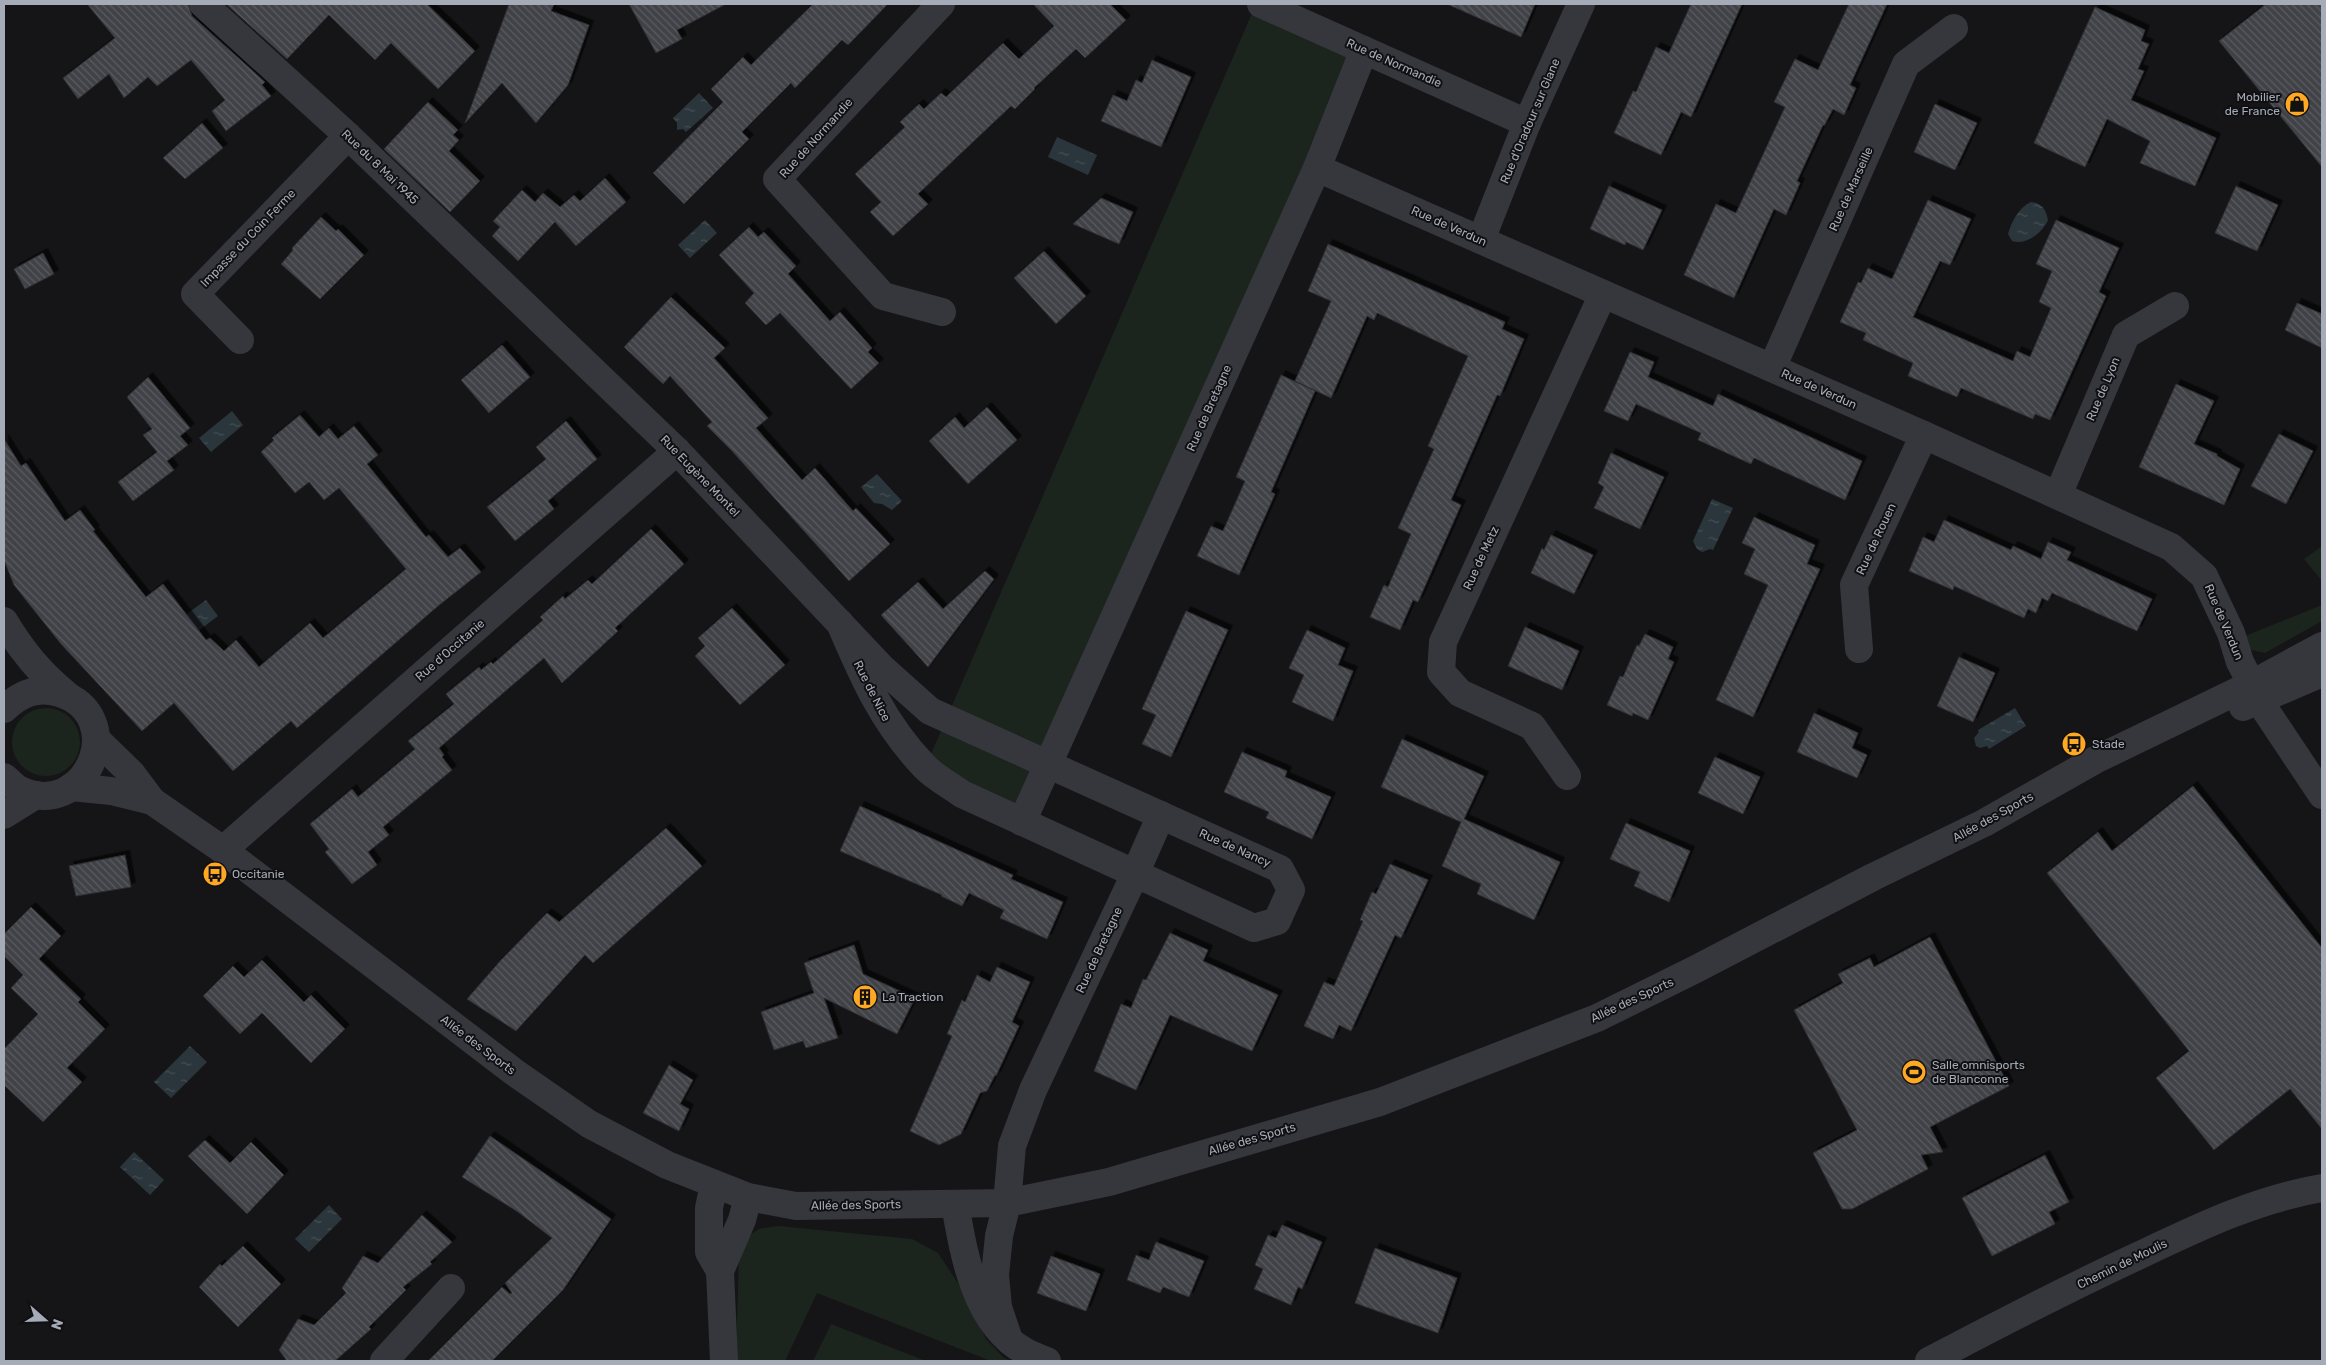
<svg xmlns="http://www.w3.org/2000/svg" width="2326" height="1365" font-family="Rubik,sans-serif">
  <defs>
    <pattern id="water-ripples" width="26" height="14" patternUnits="userSpaceOnUse" patternTransform="scale(1.25)"><rect width="26" height="14" fill="#2a353c"/><path d="M2 4q2-2 4 0t4 0M15 11q2-2 4 0t4 0" fill="none" stroke="#465056"/></pattern>
    <pattern id="building-back-hatch" width="6" height="6" patternUnits="userSpaceOnUse" patternTransform="scale(1.25)"><rect width="6" height="6" fill="#404247"/><path d="M-1 5l2 2M0 0l6 6M5-1l2 2" fill="none" stroke="#595b5f"/></pattern>
    <filter id="shadow"><feDropShadow dx="4.5" dy="-4.5" stdDeviation="0" flood-color="#0009"/></filter>
  </defs>
  <rect width="100%" height="100%" fill="#151517"/>
  <!-- grass -->
  <g fill="#1c251d">
    <polygon points="1256,4 1364,50 1022,822 925,768"/>
    <polygon points="2322,546 2322,581 2304,559"/>
    <polygon points="2322,605 2322,621 2265,653 2251,650 2245,636"/>
    <circle cx="46" cy="742" r="34"/>
    <polygon points="778,1226 912,1239 938,1253 965,1294 986,1339 1004,1358 1011,1361 991,1361 817,1293 785,1361 736,1361 739,1253 747,1237 759,1229"/>
    <polygon points="831,1324 926,1361 813,1361"/>
  </g>
  <!-- water -->
  <g fill="url(#water-ripples)">
    <polygon points="699,93 713,108 686,132 683,129 677,130 677,123 673,118"/>
    <polygon points="1057,137 1097,155 1088,175 1048,157"/>
    <path d="M2031 202C2042 203 2046 210 2048 220 2043 232 2026 246 2012 241L2008 234C2011 222 2019 207 2031 202Z"/>
    <polygon points="705,220 717,233 690,258 678,245"/>
    <polygon points="232,411 243,425 211,452 199,438"/>
    <polygon points="877,474 902,501 892,510 882,504 874,503 861,487"/>
    <polygon points="1712,499 1733,508 1713,550 1710,549 1702,552 1697,549 1693,541"/>
    <polygon points="206,600 218,616 189,638 177,621"/>
    <polygon points="2015,708 2026,726 1989,749 1987,746 1980,748 1976,746 1974,738 1979,732 1978,730"/>
    <polygon points="190,1046 207,1062 171,1098 154,1082"/>
    <polygon points="134,1152 164,1180 150,1195 120,1167"/>
    <polygon points="329,1205 342,1219 309,1252 295,1239"/>
  </g>
  <!-- building -->
  <g fill="url(#building-back-hatch)" stroke="#2e2f33" filter="url(#shadow)">
    <polygon points="87,4 188,4 192,16 265,82 262,85 271,96 226,131 212,111 225,100 191,60 157,86 148,77 124,98 109,74 78,99 63,78 115,38"/>
    <polygon points="226,4 427,4 475,51 438,89 391,43 375,60 329,15 287,59"/>
    <polygon points="509,4 554,4 551,11 589,25 568,85 536,123 502,83 465,123"/>
    <polygon points="629,4 726,4 677,30 682,39 656,53"/>
    <polygon points="813,4 888,4 848,45 842,40 795,88 791,83 742,132 749,139 684,204 653,173 723,102 711,89 743,57 751,65"/>
    <polygon points="1033,4 1110,4 1126,20 1085,58 1076,49 1034,88 1035,89 1015,109 1011,106 918,194 928,204 893,236 870,212 881,202 855,174 905,127 900,122 919,104 924,109 941,93 946,97 1003,43 1019,59 1054,26"/>
    <polygon points="1447,4 1535,4 1521,37"/>
    <polygon points="1691,4 1742,4 1691,117 1681,112 1661,155 1614,133 1633,91 1636,92 1656,47 1669,53"/>
    <polygon points="1849,4 1887,4 1850,85 1856,88 1844,115 1833,109 1824,126 1823,125 1797,181 1800,183 1786,215 1774,209 1734,298 1684,275 1716,204 1736,213 1785,107 1774,102 1795,59 1818,70"/>
    <polygon points="2266,4 2322,4 2322,167 2219,41"/>
    <polygon points="2095,7 2145,30 2141,41 2149,44 2138,69 2144,71 2131,100 2216,138 2195,186 2140,163 2150,141 2107,119 2085,167 2034,143"/>
    <polygon points="1152,60 1191,77 1161,147 1101,121 1113,95 1127,101 1136,80 1142,83"/>
    <polygon points="428,102 458,130 453,135 459,140 449,151 480,181 450,212 384,149"/>
    <polygon points="1935,104 1977,123 1955,170 1914,152"/>
    <polygon points="202,123 223,148 185,179 163,158"/>
    <polygon points="605,178 626,202 576,246 555,222 518,261 492,236 500,227 493,221 522,190 535,202 543,193 560,207 574,195 580,201"/>
    <polygon points="1609,186 1662,210 1643,250 1626,242 1625,245 1590,229"/>
    <polygon points="2236,186 2278,205 2257,251 2215,233"/>
    <polygon points="1101,198 1133,212 1119,244 1073,224"/>
    <polygon points="1928,200 1971,219 1950,265 1940,261 1913,317 2013,361 2017,351 2030,357 2051,308 2039,302 2052,271 2036,264 2056,220 2119,248 2099,292 2106,296 2050,420 2035,414 2033,419 1961,388 1957,397 1908,376 1913,363 1863,340 1866,333 1840,322 1858,282 1861,283 1868,268 1892,279"/>
    <polygon points="321,217 336,231 338,229 364,255 320,299 281,264 293,250 292,248"/>
    <polygon points="749,227 758,237 764,232 796,266 788,274 830,321 840,312 872,348 868,352 879,363 851,389 780,313 766,325 745,303 754,293 719,255"/>
    <polygon points="1328,244 1505,322 1502,329 1524,339 1500,396 1497,395 1451,500 1461,505 1418,602 1413,600 1400,630 1370,617 1384,585 1388,587 1411,534 1398,528 1434,449 1428,446 1468,356 1377,313 1374,320 1367,316 1331,398 1295,381 1331,301 1308,291"/>
    <polygon points="1044,251 1086,296 1056,324 1014,278"/>
    <polygon points="43,253 54,274 25,289 14,269"/>
    <polygon points="671,297 725,348 714,358 768,418 756,428 802,480 815,468 853,511 856,508 890,544 849,581 732,451 707,426 712,422 670,376 663,384 624,347"/>
    <polygon points="2297,303 2322,314 2322,348 2285,330"/>
    <polygon points="502,345 530,377 489,413 461,380"/>
    <polygon points="1630,352 1654,362 1648,377 1713,406 1718,394 1862,461 1845,500 1754,458 1751,464 1698,440 1701,433 1636,404 1628,421 1604,411"/>
    <polygon points="1281,375 1315,391 1271,492 1275,494 1239,575 1197,556 1211,526 1223,531 1245,481 1236,477"/>
    <polygon points="148,377 190,428 180,436 188,445 167,461 174,470 133,501 118,482 157,452 143,435 152,429 127,397"/>
    <polygon points="2176,384 2214,401 2194,444 2217,454 2217,456 2240,469 2224,505 2139,467"/>
    <polygon points="987,407 1017,440 968,484 929,441 955,417 964,428"/>
    <polygon points="300,415 319,437 329,428 338,439 354,426 378,455 367,464 426,537 429,535 448,557 460,548 481,572 438,606 297,728 291,721 233,771 174,703 142,731 61,644 14,585 4,560 4,439 21,466 26,463 65,521 80,510 95,530 93,531 146,597 163,584 206,640 210,638 224,651 236,640 259,667 310,623 323,638 406,569 339,488 324,500 309,482 295,493 261,452 274,440 272,438"/>
    <polygon points="566,421 597,459 548,501 554,509 515,541 487,507 546,459 536,447"/>
    <polygon points="2279,434 2313,451 2286,504 2251,486"/>
    <polygon points="1611,453 1664,477 1640,529 1594,508 1604,487 1598,483"/>
    <polygon points="1754,517 1815,545 1807,564 1820,569 1753,717 1716,700 1768,585 1744,574 1755,549 1742,543"/>
    <polygon points="1944,520 2011,550 2013,546 2041,559 2048,542 2071,552 2067,560 2152,599 2137,631 2052,593 2048,601 2042,598 2036,613 2028,609 2024,618 1954,586 1953,590 1909,571 1923,537 1934,542"/>
    <polygon points="651,529 684,564 615,628 618,631 562,683 544,658 439,748 444,755 442,757 452,770 383,827 389,835 368,852 377,865 352,884 325,852 329,849 310,824 352,789 358,797 415,749 408,741 454,704 446,694 479,667 481,670 491,662 493,664 543,620 540,617 563,596 565,599 588,580 592,584"/>
    <polygon points="1551,535 1593,555 1574,594 1531,573 1542,548 1544,550"/>
    <polygon points="985,571 994,579 928,667 881,615 918,582 943,609"/>
    <polygon points="732,608 785,665 740,705 695,656 705,646 698,638"/>
    <polygon points="1186,611 1228,630 1171,757 1142,744 1156,715 1142,709"/>
    <polygon points="1525,627 1579,651 1562,690 1508,666"/>
    <polygon points="1307,630 1345,648 1338,665 1353,671 1333,721 1292,702 1304,675 1289,668"/>
    <polygon points="1645,634 1673,647 1668,659 1674,662 1648,720 1633,713 1632,716 1607,705 1620,676 1623,677 1637,645 1639,646"/>
    <polygon points="1959,657 1995,673 1973,722 1937,706"/>
    <polygon points="1814,713 1858,733 1852,748 1867,755 1857,778 1797,752"/>
    <polygon points="1402,739 1484,776 1464,819 1560,862 1534,920 1477,894 1481,884 1442,866 1461,822 1381,787"/>
    <polygon points="1242,752 1287,771 1285,777 1331,797 1312,839 1266,818 1269,812 1224,792"/>
    <polygon points="1715,757 1760,777 1743,814 1698,793"/>
    <polygon points="2193,786 2322,948 2322,1129 2290,1089 2214,1150 2156,1078 2189,1051 2047,873 2098,832 2112,851"/>
    <polygon points="860,806 1013,875 1011,879 1063,902 1047,939 1000,918 1004,910 969,893 962,906 941,896 942,895 840,851"/>
    <polygon points="1626,823 1690,851 1669,902 1634,886 1640,872 1610,859"/>
    <polygon points="666,828 702,866 593,963 585,955 516,1031 467,999 501,960 547,913 559,922"/>
    <polygon points="125,855 131,887 76,896 69,866"/>
    <polygon points="1390,864 1428,880 1401,938 1395,935 1351,1031 1339,1025 1333,1039 1304,1026 1324,982 1334,986 1363,921 1360,920 1372,892 1376,894"/>
    <polygon points="31,907 61,936 39,959 81,999 78,1002 105,1029 67,1068 82,1082 43,1122 4,1085 4,1049 38,1014 11,988 23,975 4,956 4,934"/>
    <polygon points="1170,933 1208,950 1203,961 1278,995 1252,1051 1170,1015 1136,1090 1094,1071 1121,1004 1131,1008 1143,979 1146,980"/>
    <polygon points="1930,937 2009,1086 1930,1127 1943,1152 1921,1155 1928,1169 1852,1209 1842,1209 1813,1153 1857,1130 1794,1010 1843,983 1838,974 1870,958 1874,967"/>
    <polygon points="854,945 863,974 915,998 897,1034 824,998 838,1038 806,1048 803,1041 774,1050 761,1012 814,993 804,963"/>
    <polygon points="262,960 304,1002 311,995 345,1029 311,1063 262,1013 240,1034 203,996 233,966 244,977"/>
    <polygon points="997,967 1030,982 1012,1022 1019,1026 996,1076 995,1075 987,1091 980,1093 961,1134 939,1145 910,1131 952,1036 947,1034 962,1000 965,1002 977,975 990,982"/>
    <polygon points="669,1065 693,1080 680,1104 689,1109 679,1131 643,1113"/>
    <polygon points="490,1136 611,1219 563,1290 492,1361 428,1361 502,1287 510,1294 512,1293 505,1283 552,1238 518,1212 462,1177"/>
    <polygon points="205,1140 230,1163 251,1142 284,1175 247,1214 188,1156"/>
    <polygon points="2045,1155 2069,1202 2049,1212 2055,1224 1992,1256 1962,1198"/>
    <polygon points="422,1215 452,1242 430,1262 432,1264 403,1287 406,1290 369,1327 371,1329 335,1361 287,1361 279,1350 298,1319 314,1325 346,1293 342,1288 363,1256 378,1263"/>
    <polygon points="1282,1225 1322,1242 1302,1289 1298,1287 1291,1305 1254,1289 1263,1269 1255,1265 1268,1235 1276,1238"/>
    <polygon points="1156,1242 1204,1261 1189,1297 1163,1287 1160,1293 1127,1280 1136,1255 1149,1260"/>
    <polygon points="243,1246 281,1284 238,1327 199,1287 220,1264 222,1266"/>
    <polygon points="1375,1248 1457,1278 1438,1333 1355,1303"/>
    <polygon points="1051,1256 1100,1274 1086,1311 1037,1293"/>
  </g>
  <g fill="none" stroke-linecap="round" stroke-linejoin="round">
    <!-- minor -->
    <g stroke="#35373c" stroke-width="28">
      <path d="M203 4 348 136 677 451 883 669 930 711 1280 869 1291 890 1277 921 1254 928 962 794C950 785 934 777 924 766 883 723 863 677 840 623"/>
      <polyline points="941,4 777,179 883,296 942,312"/>
      <polyline points="1261,4 1527,123"/>
      <polyline points="1317,168 1924,435 2171,547 2204,576 2231,633 2240,662 2266,711 2322,795"/>
      <polyline points="1481,240 1527,123 1581,4"/>
      <polyline points="240,340 195,294 348,136"/>
      <polyline points="1772,368 1906,64 1954,28"/>
      <polyline points="2058,495 2126,335 2175,306"/>
      <path d="M4 621C22 651 40 673 67 695"/>
      <polyline points="1859,649 1854,585 1924,435"/>
      <polyline points="2243,707 2322,673"/>
      <path d="M4 709C20 694 37 686 59 693 132 716 85 824 18 789 13 786 8 780 4 777"/>
      <polyline points="96,739 131,773 152,801 223,850 514,1072 589,1124 667,1165 748,1197 796,1206 1007,1203 1109,1182 1380,1102 1597,1018 1696,969 1873,877 1984,823 2095,760 2252,684 2322,646"/>
      <polyline points="1567,776 1532,726 1460,693 1441,672 1443,642 1603,294"/>
      <polyline points="71,787 111,791 152,801"/>
      <polyline points="4,815 36,795"/>
      <polyline points="1022,822 1317,168 1364,50"/>
      <polyline points="223,850 677,451"/>
      <polyline points="714,1184 709,1208 709,1252 720,1271"/>
      <path d="M955 1204C964 1255 975 1325 1026 1352 1033 1356 1040 1358 1047 1361"/>
      <polyline points="1009,1340 998,1307 995,1275 999,1236 1007,1203 1012,1146 1033,1090 1135,874 1161,815"/>
      <polyline points="384,1361 451,1288"/>
      <polyline points="724,1361 720,1271 742,1220 748,1197"/>
      <path d="M1929 1361C1999 1324 2069 1288 2140 1255 2199 1227 2257 1199 2322 1188"/>
    </g>
  </g>
  <!-- icons -->
  <defs>
    <symbol id="shop-disc" viewBox="-11 -11 22 22"><circle r="9.5" fill="#ffa824" stroke="#101012"/><path d="M-5-2.5h2.3a2.7 3.5 0 0 1 5.4 0H5L5.5 6h-11ZM-1.5-2.5h3a1.5 2.3 0 0 0-3 0Z" fill="#111"/></symbol>
    <symbol id="bus-disc" viewBox="-11 -11 22 22"><circle r="9.5" fill="#ffa824" stroke="#101012"/><path d="M-5-6H5V4H4V6H2V4H-2V6H-4V4H-5ZM-3.5-4V0h7V-4ZM-3.5 1.2v1.5H-2V1.2ZM2 1.2v1.5H3.5V1.2Z" fill="#111"/></symbol>
    <symbol id="building-disc" viewBox="-11 -11 22 22"><circle r="9.5" fill="#ffa824" stroke="#101012"/><path d="M-4-6H4V6H1V3H-1V6H-4ZM-2.5-4.3h1.7v1.8h-1.7ZM.8-4.3h1.7v1.8H.8ZM-2.5-1h1.7V.8h-1.7ZM.8-1h1.7V.8H.8Z" fill="#111"/></symbol>
    <symbol id="stadium-disc" viewBox="-11 -11 22 22"><circle r="9.5" fill="#ffa824" stroke="#101012"/><path d="M0-5a6.5 5 0 1 0 0 10a6.5 5 0 1 0 0-10ZM-3.5-1.8h7v3.6h-7Z" fill="#111"/></symbol>
  </defs>
  <g fill-rule="evenodd">
    <use href="#shop-disc" x="2283" y="90" width="28" height="28"/>
    <use href="#bus-disc" x="2060" y="730" width="28" height="28"/>
    <use href="#bus-disc" x="201" y="860" width="28" height="28"/>
    <use href="#building-disc" x="851" y="983" width="28" height="28"/>
    <use href="#stadium-disc" x="1900" y="1058" width="28" height="28"/>
  </g>
  <g text-anchor="middle" stroke-width="4" stroke-linejoin="round" paint-order="stroke">
    <!-- street labels -->
    <g font-size="12" fill="#a5acb8" stroke="#101012">
      <text transform="translate(1394 63) rotate(24)" y="4">Rue de Normandie</text>
      <text transform="translate(1530 121) rotate(-67)" y="4">Rue d'Oradour sur Glane</text>
      <text transform="translate(816 138) rotate(-48)" y="4">Rue de Normandie</text>
      <text transform="translate(380 167) rotate(44)" y="4">Rue du 8 Mai 1945</text>
      <text transform="translate(1851 189) rotate(-66)" y="4">Rue de Marseille</text>
      <text transform="translate(1449 226) rotate(24)" y="4">Rue de Verdun</text>
      <text transform="translate(248 238) rotate(-46)" y="4">Impasse du Coin Ferme</text>
      <text transform="translate(1819 389) rotate(24)" y="4">Rue de Verdun</text>
      <text transform="translate(2103 389) rotate(-67)" y="4">Rue de Lyon</text>
      <text transform="translate(1209 408) rotate(-66)" y="4">Rue de Bretagne</text>
      <text transform="translate(700 476) rotate(46)" y="4">Rue Eugène Montel</text>
      <text transform="translate(1876 539) rotate(-65)" y="4">Rue de Rouen</text>
      <text transform="translate(1481 558) rotate(-65)" y="4">Rue de Metz</text>
      <text transform="translate(2224 622) rotate(67)" y="4">Rue de Verdun</text>
      <text transform="translate(450 650) rotate(-41)" y="4">Rue d'Occitanie</text>
      <text transform="translate(872 691) rotate(63)" y="4">Rue de Nice</text>
      <text transform="translate(1993 817) rotate(-29)" y="4">Allée des Sports</text>
      <text transform="translate(1235 848) rotate(24)" y="4">Rue de Nancy</text>
      <text transform="translate(1099 950) rotate(-65)" y="4">Rue de Bretagne</text>
      <text transform="translate(1632 1000) rotate(-25)" y="4">Allée des Sports</text>
      <text transform="translate(478 1045) rotate(37)" y="4">Allée des Sports</text>
      <text transform="translate(1252 1139) rotate(-16)" y="4">Allée des Sports</text>
      <text transform="translate(856 1205) rotate(-1)" y="4">Allée des Sports</text>
      <text transform="translate(2122 1264) rotate(-26)" y="4">Chemin de Moulis</text>
    </g>
    <!-- poi labels -->
    <g font-size="12" fill="#a5acb8" stroke="#101012" text-anchor="start">
      <text x="2280" y="101" text-anchor="end">Mobilier<tspan x="2280" dy="14">de France</tspan></text>
      <text x="2092" y="748">Stade</text>
      <text x="232" y="878">Occitanie</text>
      <text x="882" y="1001">La Traction</text>
      <text x="1932" y="1069">Salle omnisports<tspan x="1932" dy="14">de Blanconne</tspan></text>
    </g>
  </g>
  <!-- border -->
  <rect width="2326" height="1365" fill="none" stroke="#a5acb8" stroke-width="10"/>
  <!-- north arrow -->
  <g transform="translate(45 1320) rotate(110)" stroke="#101012" stroke-width="4" paint-order="stroke">
  <path d="M0-4L9 19L0 12L-9 19Z" fill="#a5acb8"/>
  <text y="-8" font-size="14" font-weight="bold" text-anchor="middle" fill="#a5acb8">N</text>
  </g>
</svg>
